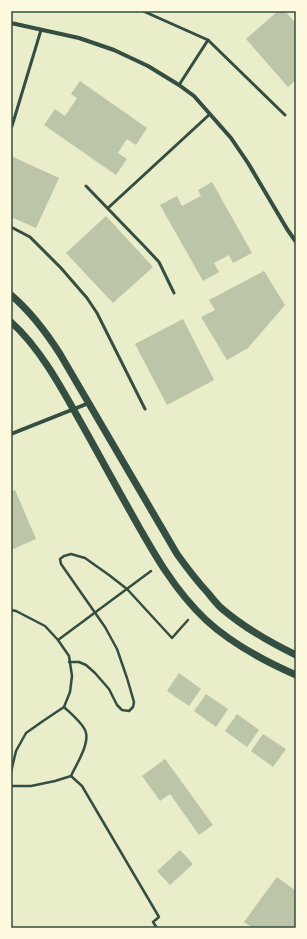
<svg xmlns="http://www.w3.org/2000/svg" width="307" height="939" font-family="'PT Sans',sans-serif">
  <rect width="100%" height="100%" fill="#e9edc9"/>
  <!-- building -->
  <g fill="#bcc5a7">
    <polygon points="278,11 285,11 296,24 296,80 288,87 246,39"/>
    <polygon points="80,81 147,128 136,145 127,139 118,153 127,159 116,175 44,125 55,109 65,116 77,98 71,94"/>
    <polygon points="11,156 59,178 36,228 11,217"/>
    <polygon points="212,182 252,253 233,263 229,255 214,263 219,272 203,281 160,205 177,196 182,206 201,196 198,190"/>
    <polygon points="106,216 153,267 113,303 66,253"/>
    <polygon points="264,271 285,305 248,348 227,360 201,317 215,310 209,300"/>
    <polygon points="183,319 214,380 167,405 135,344"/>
    <polygon points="15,490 36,539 11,550 11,492"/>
    <polygon points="179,673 201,689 189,706 167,691"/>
    <polygon points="206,694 228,709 216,727 194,711"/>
    <polygon points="237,714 259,730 247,747 225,731"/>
    <polygon points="263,734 286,749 273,767 251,751"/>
    <polygon points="165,759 213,825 199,835 170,794 160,801 142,776"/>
    <polygon points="180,850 193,864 170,885 157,871"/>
    <polygon points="277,877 296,891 296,928 253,928 244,922"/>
  </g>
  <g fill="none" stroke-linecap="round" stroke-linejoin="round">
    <!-- path -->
    <g stroke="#344e41" stroke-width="2.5">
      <polyline points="11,610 16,611 45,626 58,640 69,656 72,676 70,692 64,707 43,721 26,733 16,751 11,772"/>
      <polyline points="58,640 151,571"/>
      <polyline points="69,662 79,662 86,665 95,673 109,689 117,705 122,710 129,711 133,707 134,702 127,678 117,649 105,627 61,564 60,559 64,556 71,554 85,558 109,575 127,589 172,638 188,620"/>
      <path d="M64 707C69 712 85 725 86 733 89 745 76 765 71 776"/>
      <polyline points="11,786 31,786 55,781 71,776 82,786 159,917 153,922 157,928"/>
    </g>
    <!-- service -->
    <g stroke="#344e41" stroke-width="3">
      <polyline points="143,11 208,40 285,115"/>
      <polyline points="179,85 208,40"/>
      <polyline points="12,126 41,30"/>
      <polyline points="86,186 145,247 159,262 174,293"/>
      <polyline points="108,208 210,114"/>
      <polyline points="11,227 30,237 61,268 87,298 97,313 145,409"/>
    </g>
    <!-- minor -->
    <g stroke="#344e41" stroke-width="4">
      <polyline points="11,23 79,38 114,50 148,66 179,85 194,96 231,138 248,163 287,229 296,242"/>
      <polyline points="11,434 89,403"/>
    </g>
    <!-- tertiary -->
    <g stroke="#344e41" stroke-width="7">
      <path d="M11 295C31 312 46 332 60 354L177 554C187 568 197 581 208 593 212 598 216 603 220 607 243 627 269 642 296 655"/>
      <path d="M11 322C40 348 61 387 80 421 97 451 113 481 130 511 152 550 173 589 206 620 232 644 264 661 296 675"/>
    </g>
  </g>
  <!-- border -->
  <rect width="307" height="939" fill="none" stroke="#fefae0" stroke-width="24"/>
  <rect x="12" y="12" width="283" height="915" fill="none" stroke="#344e41" stroke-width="1.5"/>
</svg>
